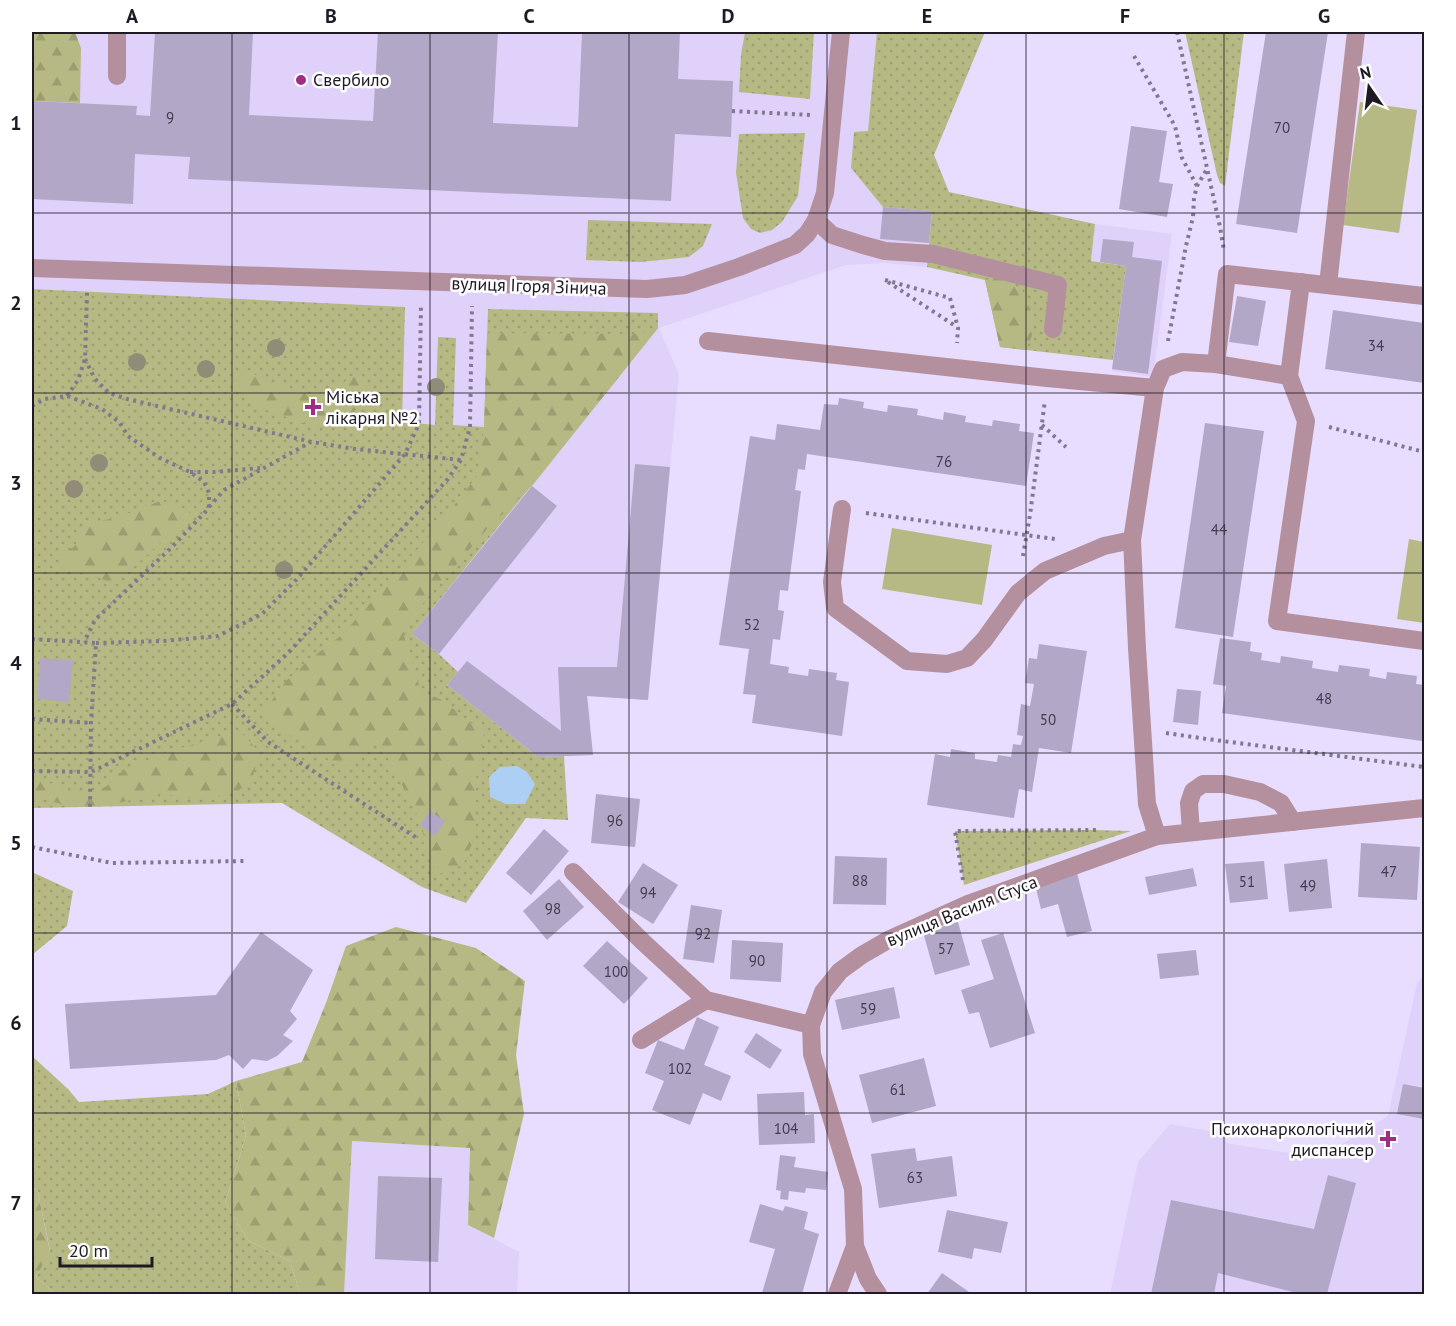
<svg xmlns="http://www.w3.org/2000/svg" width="1456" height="1326" font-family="'PT Sans',sans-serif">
  <defs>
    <pattern id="grass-dots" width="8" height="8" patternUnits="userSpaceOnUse" patternTransform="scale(1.5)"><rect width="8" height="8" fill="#b6b983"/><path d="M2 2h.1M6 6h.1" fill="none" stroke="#9c9e71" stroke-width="1.8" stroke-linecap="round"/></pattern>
    <pattern id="forest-firs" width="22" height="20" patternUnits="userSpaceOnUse" patternTransform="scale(1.5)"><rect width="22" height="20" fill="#b6b983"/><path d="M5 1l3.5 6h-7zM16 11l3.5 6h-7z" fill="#9c9e71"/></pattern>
  </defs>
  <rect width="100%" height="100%" fill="#e8ddff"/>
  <!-- built -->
  <g fill="#dfd1fa">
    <polygon points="32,32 985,32 934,154 949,192 929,255 927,267 885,263 846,265 659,328 679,375 648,700 588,696 593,755 538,757 447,685 457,672 439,654 412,634 90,807 32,808"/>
    <polygon points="1095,224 1172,234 1153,377 1112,371 1125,266 1091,261"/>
    <polygon points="1424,975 1424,1294 1110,1294 1138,1162 1170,1124 1225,1134 1226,1143 1320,1158 1388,1116 1417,983"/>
    <polygon points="351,1141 470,1148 468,1225 519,1252 517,1294 344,1294"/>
  </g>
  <!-- grass -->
  <g fill="url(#grass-dots)">
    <polygon points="745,32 814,32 810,99 739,92 741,55"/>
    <polygon points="877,32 985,32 934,155 949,192 1095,224 1091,261 1126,266 1113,360 1000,347 985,280 927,267 932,211 883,207 851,168 854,132 868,131"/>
    <polygon points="1185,32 1244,32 1225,186 1220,183 1217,175"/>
    <polygon points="805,133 798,196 782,222 772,230 760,233 751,229 743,218 736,173 739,134"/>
    <polygon points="588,220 712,224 703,246 689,257 641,262 586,260"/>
    <polygon points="32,289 405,307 402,422 435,425 438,337 456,338 453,425 484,427 488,309 658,313 658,328 412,634 439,654 458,672 447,685 538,757 564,756 568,820 526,818 466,903 422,887 282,803 32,808"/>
    <polygon points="1093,830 1131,831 964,885 955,831"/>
    <polygon points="32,872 73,891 67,926 32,955"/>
    <polygon points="32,1056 68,1089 79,1102 208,1094 236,1081 246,1136 225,1203 249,1241 290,1261 300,1294 56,1294 36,1277 50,1251 38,1192 32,1186"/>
  </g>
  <!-- forest -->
  <g fill="url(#forest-firs)">
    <polygon points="32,32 75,32 81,48 80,103 32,101"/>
    <path d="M999 277 1022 289C1031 311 1040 328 1025 350L1000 347 985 280Z"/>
    <polygon points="658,328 532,486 488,528 424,602 404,636 421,691 442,700 484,733 476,779 475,837 463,865 439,874 424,852 423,826 384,750 373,743 343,768 283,731 264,711 285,682 309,660 343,634 442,521 477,476 484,427 487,333 638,334"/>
    <path d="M249 372C272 382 307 402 331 390 342 384 350 377 361 374L369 385 368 398 344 421 330 426 306 424 261 408 237 390 236 381 239 375Z"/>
    <polygon points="160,501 176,504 192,514 114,585 88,572 78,573 62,568 62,552 74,547 86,524 119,517"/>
    <polygon points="240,731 260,753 252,779 237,792 202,799 157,794 105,806 72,807 40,798 32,798 32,780 55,784 81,795 106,787 117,774 170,751"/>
    <polygon points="396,927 476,948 525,981 516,1055 524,1114 494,1238 468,1225 470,1148 352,1141 344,1294 300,1294 290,1261 249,1241 225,1203 246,1136 236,1081 302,1062 326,1003 346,946"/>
    <polygon points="32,1186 38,1192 50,1252 36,1277 56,1294 32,1294"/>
  </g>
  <!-- green -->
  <g fill="#b6b983">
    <polygon points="1360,102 1417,110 1399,233 1343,225"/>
    <polygon points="892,528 992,545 982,605 882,589"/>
    <polygon points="1409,539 1424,542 1424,623 1397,619"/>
  </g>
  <!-- water -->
  <polygon fill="#adcff4" points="517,766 527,772 535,784 525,804 506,804 490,797 489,777 500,767"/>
  <!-- building -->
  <g fill="#b2a7c7">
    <polygon points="155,32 253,32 249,115 373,121 378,32 498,32 493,123 578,127 582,32 680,32 678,79 733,81 731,137 675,134 671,201 188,179 190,157 135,154 133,204 32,199 32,101 137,106 136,115 150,116"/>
    <polygon points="1266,32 1328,32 1297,233 1236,224"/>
    <polygon points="1131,126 1167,131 1159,182 1173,184 1167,217 1119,209"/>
    <polygon points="883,207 932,211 929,243 880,239"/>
    <polygon points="1103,239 1134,242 1132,257 1162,261 1148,374 1112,369 1126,266 1100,262"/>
    <polygon points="1237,296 1266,301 1258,346 1229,342"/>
    <polygon points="1333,310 1424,323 1424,383 1325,369"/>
    <polygon points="839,398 864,402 863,408 887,412 888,405 918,409 917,415 943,420 944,412 966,416 965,422 992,426 993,420 1020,424 1019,431 1034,433 1026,486 807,454 805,470 798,469 795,490 801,491 788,591 780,590 778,610 784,611 780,640 773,639 770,664 789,667 788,673 808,676 809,669 837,673 836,680 849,682 842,736 752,723 756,695 743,694 749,649 719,645 750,436 775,440 777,424 820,430 824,404 838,405"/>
    <polygon points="1205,423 1264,431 1233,637 1175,628"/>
    <polygon points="635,464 670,467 648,700 587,696 593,755 538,757 447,685 467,661 561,731 558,667 617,667"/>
    <polygon points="532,486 557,506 439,654 412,634"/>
    <polygon points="1220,638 1251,642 1250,651 1262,653 1261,660 1280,663 1281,656 1313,661 1312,668 1338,672 1339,665 1370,669 1369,676 1386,679 1387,672 1417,676 1416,684 1424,685 1424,731 1422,741 1222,713 1226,686 1213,684"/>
    <polygon points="1039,644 1087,651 1071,753 1039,748 1032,792 1019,789 1014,818 927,805 935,754 950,757 951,749 975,753 975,759 997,762 998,755 1011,757 1013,744 1021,745 1023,736 1017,735 1021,704 1030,706 1034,684 1025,683 1029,658 1037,659"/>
    <polygon points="40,658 73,660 69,702 37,699"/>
    <polygon points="1177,689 1201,691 1198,725 1173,722"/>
    <polygon points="596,794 640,799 635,847 591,843"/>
    <polygon points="430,811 445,821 435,836 420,825"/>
    <polygon points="544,829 569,851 531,895 506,873"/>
    <polygon points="1361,843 1420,847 1417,900 1358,897"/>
    <polygon points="835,856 887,858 886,905 833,904"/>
    <polygon points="1327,859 1332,908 1289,912 1284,864"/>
    <polygon points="1264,861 1268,899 1230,903 1225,864"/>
    <polygon points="643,863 678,885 653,924 618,902"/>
    <polygon points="1193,868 1197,886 1149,895 1145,877"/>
    <polygon points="1077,873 1092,931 1067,937 1058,904 1041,909 1035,884"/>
    <polygon points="559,879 584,907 547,940 523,911"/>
    <polygon points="691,905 722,910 714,963 683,959"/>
    <polygon points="958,922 970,965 935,975 923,932"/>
    <polygon points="261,932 313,970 290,1011 297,1019 283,1035 293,1041 277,1056 267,1061 252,1059 243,1069 229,1055 216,1060 70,1069 65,1004 216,995"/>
    <polygon points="1003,933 1035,1033 990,1048 979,1012 969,1014 961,990 994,979 981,940"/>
    <polygon points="732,940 783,943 781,982 730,979"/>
    <polygon points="607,941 648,978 624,1004 583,966"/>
    <polygon points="1196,950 1199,975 1160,979 1157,954"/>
    <polygon points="894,987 900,1018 842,1030 835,1000"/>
    <polygon points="697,1017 719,1027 704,1065 731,1076 721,1101 703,1093 690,1125 652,1110 664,1081 645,1073 658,1040 684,1050"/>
    <polygon points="756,1033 782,1050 770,1069 744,1052"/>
    <polygon points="924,1058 936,1106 872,1123 859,1075"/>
    <polygon points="1403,1084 1424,1088 1424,1119 1397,1114"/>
    <polygon points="804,1092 805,1115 814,1114 815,1143 759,1145 757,1094"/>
    <polygon points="915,1148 917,1161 952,1156 957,1196 879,1208 871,1154"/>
    <polygon points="780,1155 796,1157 794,1167 828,1172 826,1190 806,1188 805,1193 789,1191 788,1200 780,1199 781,1191 776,1190"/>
    <polygon points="1328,1175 1356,1183 1327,1294 1297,1294 1297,1293 1218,1273 1214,1294 1151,1294 1171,1200 1314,1229"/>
    <polygon points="378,1176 442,1178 438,1262 375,1259"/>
    <polygon points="760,1204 783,1211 785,1206 808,1212 804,1229 819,1234 802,1294 770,1294 762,1293 775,1249 749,1242"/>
    <polygon points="947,1210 1008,1222 1001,1253 974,1248 972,1259 938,1252"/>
    <polygon points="942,1273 972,1294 927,1294"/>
  </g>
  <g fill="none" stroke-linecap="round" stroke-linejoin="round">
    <!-- path -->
    <g stroke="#80788f" stroke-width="4" stroke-dasharray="3 4.5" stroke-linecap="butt">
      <polyline points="1177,32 1220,227 1224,251"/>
      <polyline points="1134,56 1175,126 1182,158 1197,186"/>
      <polyline points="732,111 810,115"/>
      <polyline points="885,280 950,298 958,328 957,343"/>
      <polyline points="888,282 957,327"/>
      <polyline points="1168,341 1186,246 1193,217 1194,198 1197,186 1207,169"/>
      <polyline points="85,359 95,379 109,393 127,399 312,442 355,449 461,460"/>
      <polyline points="67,396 78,380 85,359 87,293"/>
      <polyline points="32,406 45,399 67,396 102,409 119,422 128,436 160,458 190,472 204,482 209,493 209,508 172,547 95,620 84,642"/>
      <polyline points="1042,425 1066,447"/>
      <polyline points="1329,427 1424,452"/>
      <polyline points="190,472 214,472 260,468"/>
      <polyline points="209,507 224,490 311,442"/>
      <polyline points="866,513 1055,539"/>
      <polyline points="1023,556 1030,515 1045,400"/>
      <polyline points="32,639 96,643 91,723 90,807"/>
      <polyline points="96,643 163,641 218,636 262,614 297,579 405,454 419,424 421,304"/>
      <polyline points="232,704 268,742 417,838"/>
      <polyline points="32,719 91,723"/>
      <polyline points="1166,733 1207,739 1424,767"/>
      <polyline points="32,771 91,772 232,704 287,654 447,480 461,460 470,427 472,306"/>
      <polyline points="32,847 112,863 245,861"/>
      <polyline points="963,880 955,831 1096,830"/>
    </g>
    <!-- lane -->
    <g stroke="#b4909f" stroke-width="18">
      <polyline points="117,32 117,76"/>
      <polyline points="816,220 832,235 863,245 885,251 933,254 1058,285 1053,329"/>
      <polyline points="1301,282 1289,376 1306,421 1277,621 1424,641"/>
      <polyline points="1328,285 1356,32"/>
      <polyline points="708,341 1047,378 1155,388"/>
      <polyline points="1216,364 1227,274 1424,296"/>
      <polyline points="842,509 832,582 835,608 907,661 947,664 967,658 984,640 1018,593 1045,571 1104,546 1132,540"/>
      <polyline points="1191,832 1189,803 1193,791 1203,784 1224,784 1260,792 1281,803 1293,822"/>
      <polyline points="1157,836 1147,804 1137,648 1132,540 1155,388 1163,369 1182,362 1216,364 1289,376"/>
      <polyline points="573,872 642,941 706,1000 811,1025"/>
      <polyline points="641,1040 706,1000"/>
      <polyline points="855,1246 868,1279 878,1294"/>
    </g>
    <!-- street -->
    <g stroke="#b4909f" stroke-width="18">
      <polyline points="32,268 647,289 685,285 739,267 795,245 807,234 816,220 825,193 841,32"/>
      <polyline points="837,1294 855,1246 853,1189 812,1054 811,1025 823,992 840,971 862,955 888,940 968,904 1157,836 1424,808"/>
    </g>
  </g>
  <!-- trees -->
  <g fill="#918c78">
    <circle cx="276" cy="348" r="9"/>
    <circle cx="137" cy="362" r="9"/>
    <circle cx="206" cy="369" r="9"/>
    <circle cx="436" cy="387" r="9"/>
    <circle cx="99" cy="463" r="9"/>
    <circle cx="74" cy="489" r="9"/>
    <circle cx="284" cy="570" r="9"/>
  </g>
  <!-- grid -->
  <path fill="none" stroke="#1d1925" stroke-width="1.5" stroke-opacity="0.55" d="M232 32V1294M430 32V1294M629 32V1294M827 32V1294M1026 32V1294M1224 32V1294M32 213H1424M32 393H1424M32 573H1424M32 753H1424M32 933H1424M32 1113H1424"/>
  <!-- markers -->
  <g fill="#a12c86" stroke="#fff" stroke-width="2">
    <circle cx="301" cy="80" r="6"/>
    <path d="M310 398h6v6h6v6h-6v6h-6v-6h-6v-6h6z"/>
    <path d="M1385 1130h6v6h6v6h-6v6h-6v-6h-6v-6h6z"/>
  </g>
  <g text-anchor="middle" stroke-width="5" stroke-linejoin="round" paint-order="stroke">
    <!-- number labels -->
    <g font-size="15" fill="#423c4e">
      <text x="170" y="123">9</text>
      <text x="1282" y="133">70</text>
      <text x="1376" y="351">34</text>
      <text x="944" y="467">76</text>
      <text x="1219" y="535">44</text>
      <text x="752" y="630">52</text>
      <text x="1324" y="704">48</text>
      <text x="1048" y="725">50</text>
      <text x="615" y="826">96</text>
      <text x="1389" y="877">47</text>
      <text x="860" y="886">88</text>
      <text x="1247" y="887">51</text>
      <text x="1308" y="891">49</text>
      <text x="648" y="898">94</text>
      <text x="553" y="914">98</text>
      <text x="703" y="939">92</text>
      <text x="946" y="954">57</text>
      <text x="757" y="966">90</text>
      <text x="616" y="977">100</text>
      <text x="868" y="1014">59</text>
      <text x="680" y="1074">102</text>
      <text x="898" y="1095">61</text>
      <text x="786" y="1134">104</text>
      <text x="915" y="1183">63</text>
    </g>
    <!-- poi labels -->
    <g font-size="18" fill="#1d1925" stroke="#fff" text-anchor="start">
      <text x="313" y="86">Свербило</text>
      <text x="326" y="403">Міська<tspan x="326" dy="21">лікарня №2</tspan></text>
      <text x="1374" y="1135" text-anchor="end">Психонаркологічний<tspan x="1374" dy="21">диспансер</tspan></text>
    </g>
    <!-- street labels -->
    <g font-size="18" fill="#1d1925" stroke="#fff">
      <text transform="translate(529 286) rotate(2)" y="6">вулиця Ігоря Зінича</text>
      <text transform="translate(962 911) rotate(-22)" y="6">вулиця Василя Стуса</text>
    </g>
  </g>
  <!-- border -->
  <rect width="1456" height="1326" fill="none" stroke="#ffffff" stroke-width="66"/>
  <!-- north arrow -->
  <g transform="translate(1369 87) rotate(346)" stroke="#ffffff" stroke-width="4.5" paint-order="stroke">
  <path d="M0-4.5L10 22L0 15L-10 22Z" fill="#1d1925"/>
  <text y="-9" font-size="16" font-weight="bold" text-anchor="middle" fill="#1d1925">N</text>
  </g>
  <!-- scale -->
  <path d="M60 1257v9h92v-9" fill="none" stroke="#1d1925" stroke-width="3"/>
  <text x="69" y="1257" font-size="18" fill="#1d1925" stroke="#ffffff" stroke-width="4.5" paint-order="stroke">20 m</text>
  <rect x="33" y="33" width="1390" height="1260" fill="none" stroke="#1d1925" stroke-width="2"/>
  <g font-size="20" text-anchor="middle" font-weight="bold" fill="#1d1925">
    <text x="132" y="23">A</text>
    <text x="331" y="23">B</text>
    <text x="529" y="23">C</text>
    <text x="728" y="23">D</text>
    <text x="927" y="23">E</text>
    <text x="1125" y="23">F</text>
    <text x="1324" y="23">G</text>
    <text x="16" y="130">1</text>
    <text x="16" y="310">2</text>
    <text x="16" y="490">3</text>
    <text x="16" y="670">4</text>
    <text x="16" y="850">5</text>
    <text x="16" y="1030">6</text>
    <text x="16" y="1210">7</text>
  </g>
</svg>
